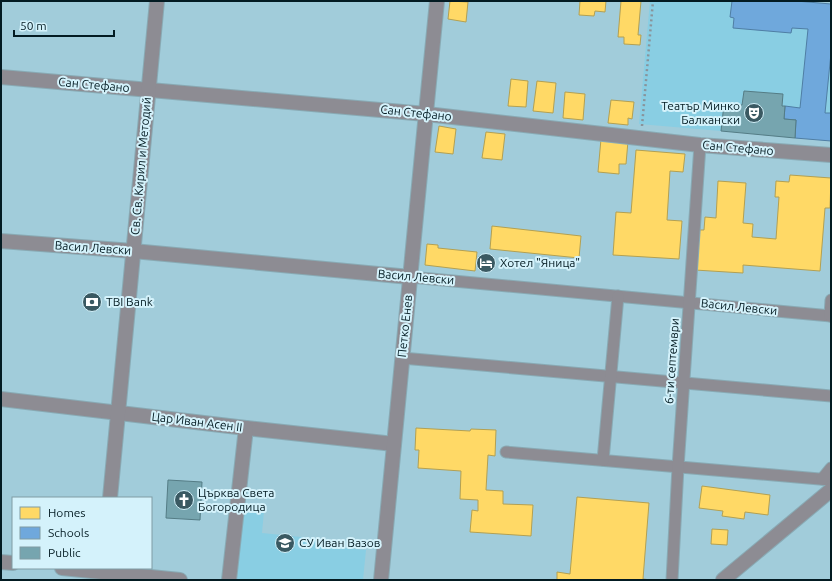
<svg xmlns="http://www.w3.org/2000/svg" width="832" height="581" font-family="Ubuntu,sans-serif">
  <rect width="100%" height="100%" fill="#a1ccda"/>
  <!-- built -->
  <g fill="#89cee3">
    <polygon points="650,1 796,1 831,4 831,141 782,106 783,94 744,91 742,105 724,104 721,131 639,124"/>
    <polygon points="244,503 258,504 257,510 264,511 262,533 331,540 331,547 366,550 363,580 237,580"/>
  </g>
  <!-- homes -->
  <g fill="#ffd966" stroke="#b3a052">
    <polygon points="450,1 468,2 466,22 448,19"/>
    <polygon points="580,1 606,1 605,12 595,11 594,16 579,15"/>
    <polygon points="621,1 641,1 638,35 641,35 640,45 624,44 624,37 618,37"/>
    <polygon points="511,79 528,81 526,107 508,106"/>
    <polygon points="537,81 556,83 553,113 533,111"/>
    <polygon points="565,92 585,94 583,120 563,118"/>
    <polygon points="611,100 634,102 632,119 628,118 628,125 608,123"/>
    <polygon points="439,126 456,129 453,154 435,152"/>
    <polygon points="486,132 505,134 502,160 482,158"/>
    <polygon points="601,139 628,141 626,164 619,164 619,174 598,172"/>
    <polygon points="636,150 685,154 683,172 670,171 667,220 682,221 679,259 613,255 616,212 631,213"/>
    <polygon points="790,175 831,178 830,208 825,208 820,271 743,265 743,273 695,270 698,230 704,230 705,217 716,218 718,181 746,183 743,223 753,224 752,237 776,239 779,197 775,197 776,181 789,182"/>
    <polygon points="492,226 581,236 579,258 490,249"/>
    <polygon points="427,244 438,245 438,248 477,252 475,271 425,265"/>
    <polygon points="416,428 470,431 471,429 496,430 495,456 488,455 486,490 503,491 503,504 533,505 531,536 470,532 472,510 478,511 478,500 460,499 461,471 418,468 419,450 415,450"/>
    <polygon points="702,486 770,495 768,515 745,512 744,519 722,516 723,511 699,508"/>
    <polygon points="577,497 649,503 643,579 651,580 557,580 557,572 570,574"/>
    <polygon points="712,529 728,530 727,545 711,544"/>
  </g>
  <!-- schools -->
  <polygon fill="#6fa8dc" stroke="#4f7ea4" points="732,1 796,1 831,4 831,53 825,113 831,113 831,141 795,138 796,120 784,119 785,106 800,108 808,29 792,28 791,33 733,28 734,18 730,17"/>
  <!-- public -->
  <g fill="#76a5af" stroke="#547c85">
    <polygon points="744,91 783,94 782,106 785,106 784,119 796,120 795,138 721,131 724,104 742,105"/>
    <polygon points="168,480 202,482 200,520 166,518"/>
  </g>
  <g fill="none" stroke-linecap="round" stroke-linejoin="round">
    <defs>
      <g id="pedestrian">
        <polyline points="410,277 831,316"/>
        <polyline points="830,316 831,300"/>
        <polyline points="402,358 831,396"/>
        <polyline points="506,452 831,480"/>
        <polyline points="603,460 618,296"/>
        <polyline points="822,479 831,468"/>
        <polyline points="672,580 678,467 700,145"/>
      </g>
      <g id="minor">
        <polyline points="1,77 426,114 700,145 831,155"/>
        <polyline points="1,241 133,251 410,277"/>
        <polyline points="1,399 246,428 394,444"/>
        <polyline points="110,498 157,1"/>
        <polyline points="1,562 13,563"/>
        <polyline points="62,568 180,580"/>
        <polyline points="229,580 246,428"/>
        <polyline points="381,580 425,123 437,1"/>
        <polyline points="723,580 831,490"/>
      </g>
    </defs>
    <!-- pedestrian casing -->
    <use href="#pedestrian" stroke="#89aab4" stroke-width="13"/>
    <!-- minor casing -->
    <use href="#minor" stroke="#89aab4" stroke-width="16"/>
    <!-- path -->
    <polyline stroke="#89939a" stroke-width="2.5" stroke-dasharray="2 3" stroke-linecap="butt" points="642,126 653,1"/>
    <!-- pedestrian -->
    <use href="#pedestrian" stroke="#8d8c93" stroke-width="11"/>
    <!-- minor -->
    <use href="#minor" stroke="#8d8c93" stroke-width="14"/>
  </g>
  <!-- icons -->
  <defs>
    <symbol id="theatre-disc" viewBox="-11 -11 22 22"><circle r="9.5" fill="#3a5962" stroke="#d4f2fb"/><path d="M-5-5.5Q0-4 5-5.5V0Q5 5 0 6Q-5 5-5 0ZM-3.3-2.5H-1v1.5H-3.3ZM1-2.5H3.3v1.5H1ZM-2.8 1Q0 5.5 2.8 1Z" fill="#fff"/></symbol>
    <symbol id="hotel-disc" viewBox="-11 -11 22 22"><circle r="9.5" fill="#3a5962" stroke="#d4f2fb"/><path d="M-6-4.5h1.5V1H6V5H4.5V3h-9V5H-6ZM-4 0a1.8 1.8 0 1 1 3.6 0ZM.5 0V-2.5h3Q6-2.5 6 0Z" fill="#fff"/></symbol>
    <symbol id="bank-disc" viewBox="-11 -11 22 22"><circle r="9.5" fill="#3a5962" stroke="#d4f2fb"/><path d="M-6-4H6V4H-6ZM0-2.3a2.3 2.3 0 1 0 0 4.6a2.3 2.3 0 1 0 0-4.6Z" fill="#fff"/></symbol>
    <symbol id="church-disc" viewBox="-11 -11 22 22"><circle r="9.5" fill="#3a5962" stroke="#d4f2fb"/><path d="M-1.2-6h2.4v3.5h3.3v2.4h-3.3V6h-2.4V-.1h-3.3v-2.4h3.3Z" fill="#fff"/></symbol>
    <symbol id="school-disc" viewBox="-11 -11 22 22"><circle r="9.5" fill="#3a5962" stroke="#d4f2fb"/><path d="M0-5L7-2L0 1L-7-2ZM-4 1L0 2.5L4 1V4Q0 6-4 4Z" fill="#fff"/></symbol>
  </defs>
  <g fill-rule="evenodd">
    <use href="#theatre-disc" x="743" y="102" width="22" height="22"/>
    <use href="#hotel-disc" x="475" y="252" width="22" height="22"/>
    <use href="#bank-disc" x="81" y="291" width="22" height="22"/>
    <use href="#church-disc" x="173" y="489" width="22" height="22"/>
    <use href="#school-disc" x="274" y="532" width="22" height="22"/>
  </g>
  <g text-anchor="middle" stroke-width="4" stroke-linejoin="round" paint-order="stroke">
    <!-- street labels -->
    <g font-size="12" fill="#031b22" stroke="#d4f2fb">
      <text transform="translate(94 85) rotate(5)" y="4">Сан Стефано</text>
      <text transform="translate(416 113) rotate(6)" y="4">Сан Стефано</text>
      <text transform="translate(738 148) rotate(5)" y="4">Сан Стефано</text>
      <text transform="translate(141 166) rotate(-85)" y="4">Св. Св. Кирил и Методий</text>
      <text transform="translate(93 248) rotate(4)" y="4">Васил Левски</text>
      <text transform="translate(416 277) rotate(5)" y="4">Васил Левски</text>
      <text transform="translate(739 307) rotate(6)" y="4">Васил Левски</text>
      <text transform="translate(405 326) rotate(-84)" y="4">Петко Енев</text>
      <text transform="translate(672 361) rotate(-86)" y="4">6-ти септември</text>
      <text transform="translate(197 422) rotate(7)" y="4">Цар Иван Асен II</text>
    </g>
    <!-- poi labels -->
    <g font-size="12" fill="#031b22" stroke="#d4f2fb" text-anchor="start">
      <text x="740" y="110" text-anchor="end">Театър Минко<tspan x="740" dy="14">Балкански</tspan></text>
      <text x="500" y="267">Хотел "Яница"</text>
      <text x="106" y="306">TBI Bank</text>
      <text x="198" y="497">Църква Света<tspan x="198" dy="14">Богородица</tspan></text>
      <text x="299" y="547">СУ Иван Вазов</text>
    </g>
  </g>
  <!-- border -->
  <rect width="832" height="581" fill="none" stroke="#031b22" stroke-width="4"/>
  <!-- legend -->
  <rect x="12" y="497" width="140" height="72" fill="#d4f2fb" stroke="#809ca4"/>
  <rect x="20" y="507" width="20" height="12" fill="#ffd966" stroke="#809ca4"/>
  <text x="48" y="517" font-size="12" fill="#031b22">Homes</text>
  <rect x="20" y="527" width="20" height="12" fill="#6fa8dc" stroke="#809ca4"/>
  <text x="48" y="537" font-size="12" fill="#031b22">Schools</text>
  <rect x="20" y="547" width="20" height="12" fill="#76a5af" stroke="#809ca4"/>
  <text x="48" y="557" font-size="12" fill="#031b22">Public</text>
  <!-- scale -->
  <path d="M14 30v6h100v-6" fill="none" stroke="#031b22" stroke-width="2"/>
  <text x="20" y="30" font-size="12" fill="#031b22" stroke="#d4f2fb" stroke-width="3" paint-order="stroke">50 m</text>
</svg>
